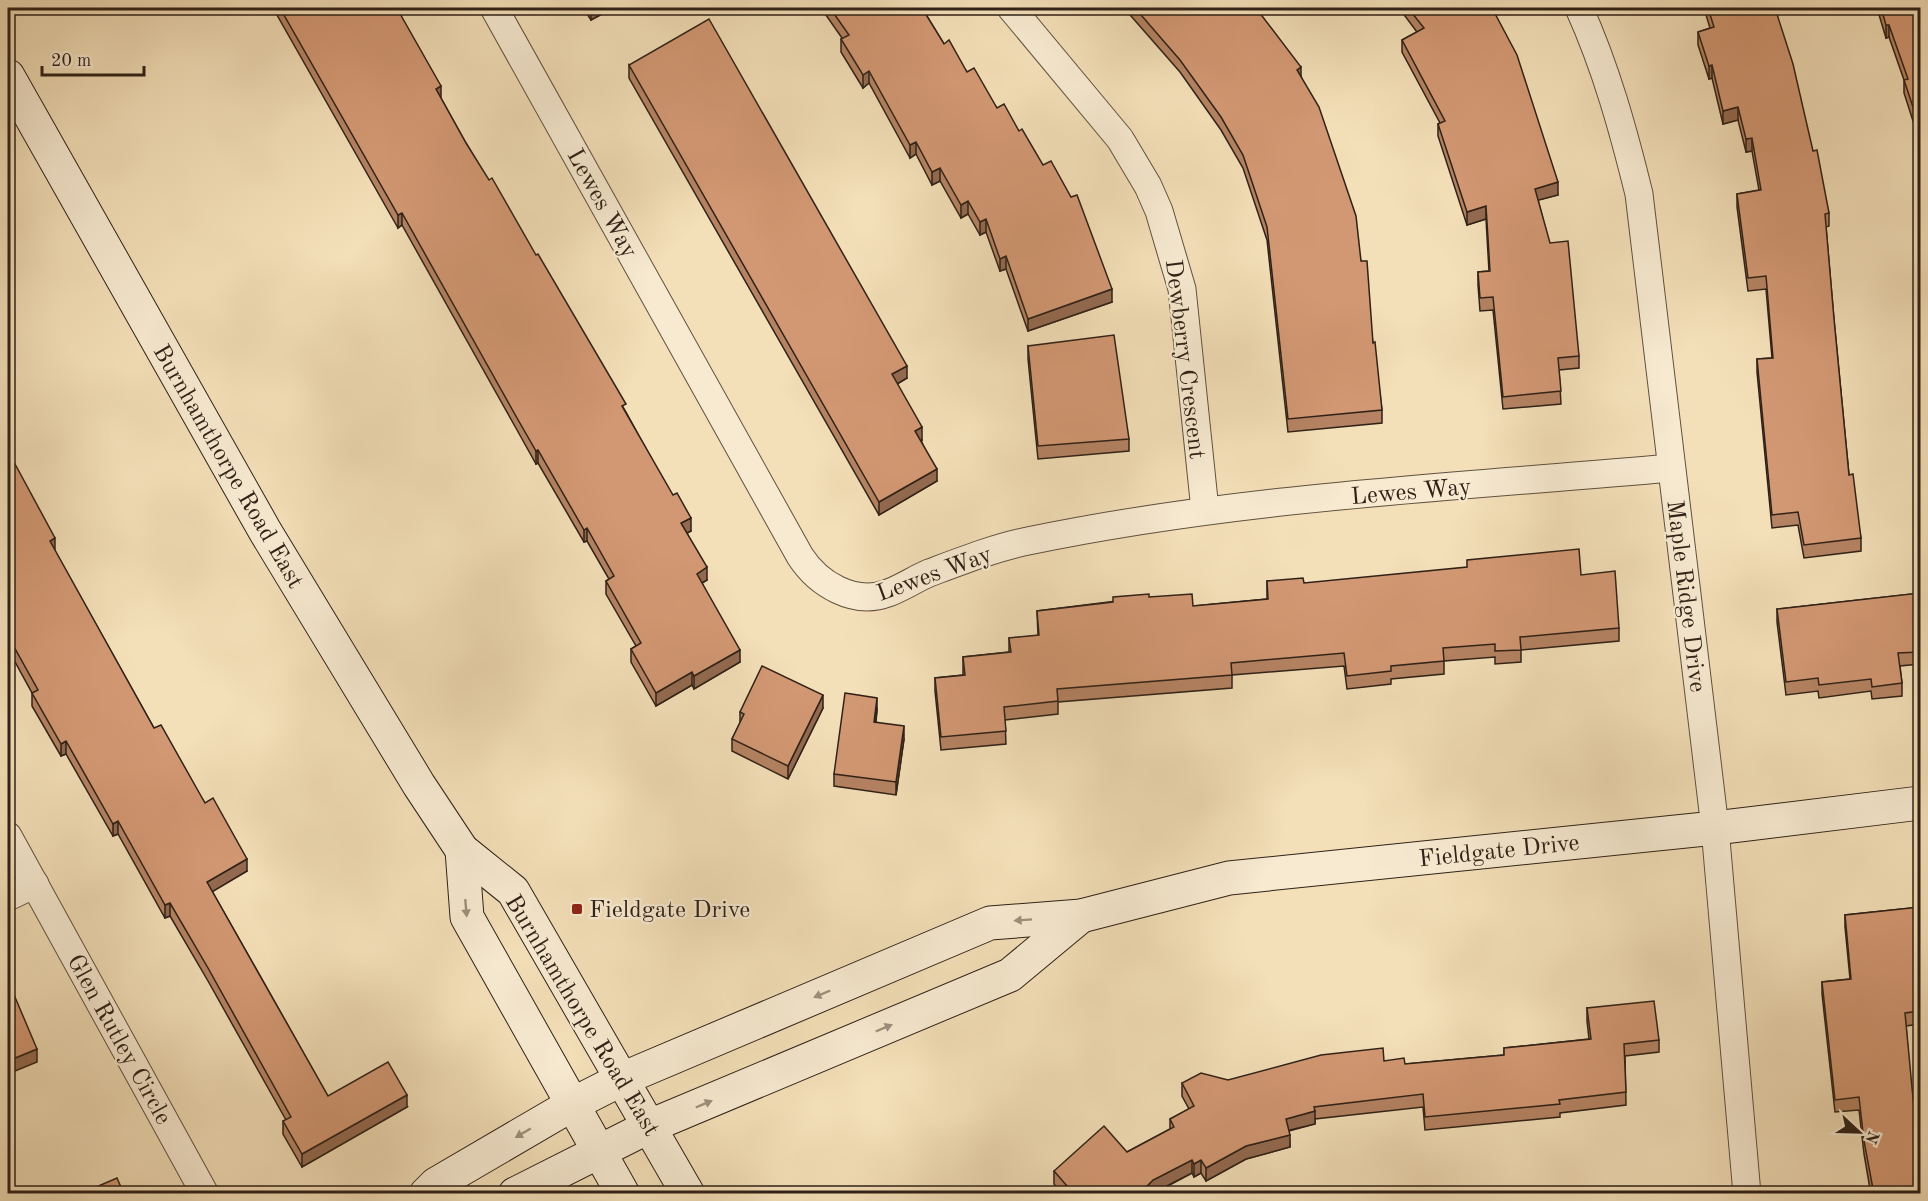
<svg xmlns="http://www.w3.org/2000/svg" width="1928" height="1201" font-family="'Old Standard TT',serif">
  <rect width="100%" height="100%" fill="#f3dfb8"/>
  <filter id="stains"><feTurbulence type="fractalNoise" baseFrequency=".00333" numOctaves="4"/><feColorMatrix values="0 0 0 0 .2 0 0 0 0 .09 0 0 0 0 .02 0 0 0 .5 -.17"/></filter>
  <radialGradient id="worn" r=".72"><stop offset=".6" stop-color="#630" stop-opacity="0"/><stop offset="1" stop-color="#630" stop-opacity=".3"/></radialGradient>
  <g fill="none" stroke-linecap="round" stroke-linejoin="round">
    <defs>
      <g id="street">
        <path d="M494 8 800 556C818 584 854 606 888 593 902 588 915 579 929 573 961 561 994 548 1028 541 1239 497 1456 487 1671 468"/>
        <polyline points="1011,8 1120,139 1148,186 1159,211 1182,289 1205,510"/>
        <path d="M1579 8C1606 68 1623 129 1639 194L1715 828 1747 1194"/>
        <polyline points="8,836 205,1194"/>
        <polyline points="8,897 35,884"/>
      </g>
      <g id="secondary">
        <polyline points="8,76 265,531 419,785 462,850 513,891 688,1194"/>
        <polyline points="462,850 467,917 623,1194"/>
        <polyline points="426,1194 436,1184 573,1104 622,1079 990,923 1081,916 1229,878 1715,828 1920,803"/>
        <polyline points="515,1194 650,1126 1010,975 1081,916"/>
      </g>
    </defs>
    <!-- street casing -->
    <use href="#street" stroke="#60503f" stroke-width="29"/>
    <!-- secondary casing -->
    <use href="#secondary" stroke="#2f2117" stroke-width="35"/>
    <!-- street -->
    <use href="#street" stroke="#f7ead1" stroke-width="27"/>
    <!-- secondary -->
    <use href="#secondary" stroke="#f7ead1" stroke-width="33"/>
  </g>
  <!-- wall -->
  <g fill="#b58363" stroke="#2f2117" stroke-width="1.5">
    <polygon points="273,8 391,8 466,143 626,412 691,531 687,533 707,580 702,583 740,662 694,689 692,685 656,706 631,662 631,649 636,646 606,594 606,581 609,579 587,541 584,542 538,463 536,464 517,430 402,225 398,228"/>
    <polygon points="583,8 613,8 591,20"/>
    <polygon points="821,8 922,8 944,44 997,108 1112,302 1028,331 1006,269 1000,271 986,232 980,235 968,214 961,218 940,181 932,185 916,154 910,158 869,83 863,88 841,52 841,39 842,38"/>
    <polygon points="1124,8 1256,8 1301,76 1361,261 1373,343 1382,410 1382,423 1288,432 1267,240 1243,168 1221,130 1180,72"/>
    <polygon points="1399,8 1492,8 1558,195 1538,200 1579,356 1579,368 1559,370 1561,404 1503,409 1493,310 1480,311 1478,285 1478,272 1489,271 1486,219 1467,225 1438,136 1438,124 1440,123 1402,52 1402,40 1417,32"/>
    <polygon points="1704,8 1775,8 1829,213 1829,226 1826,227 1834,319 1849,475 1861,538 1861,551 1804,558 1798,525 1772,528 1757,372 1757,359 1772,358 1766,289 1748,291 1737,207 1737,194 1759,190 1752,151 1746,152 1738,120 1723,124 1712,78 1709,79 1698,45 1698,32 1710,28"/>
    <polygon points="1877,8 1920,8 1920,154 1914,136 1914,124 1904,93 1904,80 1889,37 1886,38"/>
    <polygon points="629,65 907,378 897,384 922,440 921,440 937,481 879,515 629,78"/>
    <polygon points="1028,346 1129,439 1129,451 1038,459 1028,359"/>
    <polygon points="8,451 55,551 154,728 205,803 247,871 212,891 328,1096 407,1107 302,1167 283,1134 283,1121 286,1120 208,981 170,916 165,918 118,834 113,836 66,754 61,756 32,706 32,693 8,649"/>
    <polygon points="1581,575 1619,628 1619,641 1521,650 1521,662 1495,664 1495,657 1444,661 1444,674 1391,679 1391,684 1347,689 1344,666 1232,675 1232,688 1058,702 1058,714 1005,720 1006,744 941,750 935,691 935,678 963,675 963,657 1009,652 1009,638 1038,636 1037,611 1149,597 1193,606 1267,599 1267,581 1304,583"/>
    <polygon points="1920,593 1920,664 1900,666 1902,683 1902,696 1872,699 1871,691 1819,698 1818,691 1786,695 1777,622 1777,609"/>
    <polygon points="823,708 788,779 732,751 732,739 740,723 740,712"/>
    <polygon points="877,710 876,722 904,739 896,795 834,786 834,774"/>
    <polygon points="1920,907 1920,1024 1906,1026 1920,1194 1870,1189 1864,1154 1859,1110 1835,1112 1822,994 1822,982 1850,979 1845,927 1845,915"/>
    <polygon points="1587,1008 1659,1040 1659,1052 1625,1056 1626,1105 1560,1113 1560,1117 1425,1130 1423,1107 1315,1119 1315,1124 1289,1131 1290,1147 1246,1159 1206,1181 1201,1173 1194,1177 1192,1173 1153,1194 1062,1194 1054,1184 1054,1171 1127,1152 1170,1129 1170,1119 1189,1109 1182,1096 1182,1083 1228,1080 1384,1061 1405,1064 1504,1055 1504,1048 1589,1039 1587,1021"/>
  </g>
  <!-- shaded-wall -->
  <g fill="#936a50" stroke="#2f2117" stroke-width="1.5">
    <polygon points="591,8 613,8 591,20"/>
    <polygon points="1886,25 1889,25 1889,37 1886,38"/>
    <polygon points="1712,65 1712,78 1709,79 1709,66"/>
    <polygon points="1301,67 1301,80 1297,70"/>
    <polygon points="869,71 869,83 863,88 863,75"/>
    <polygon points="441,86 441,99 436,89"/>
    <polygon points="1738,107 1738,120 1723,124 1723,111"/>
    <polygon points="1752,138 1752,151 1746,152 1746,139"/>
    <polygon points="916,142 916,154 910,158 910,145"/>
    <polygon points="940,168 940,181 932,185 932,172"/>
    <polygon points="1558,182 1558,195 1535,201 1535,189"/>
    <polygon points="968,201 968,214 961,218 961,205"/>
    <polygon points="1486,206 1486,219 1467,225 1467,212"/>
    <polygon points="402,213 402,225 398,228 398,215"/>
    <polygon points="986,219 986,232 980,235 980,222"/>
    <polygon points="1006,256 1006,269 1000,271 1000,259"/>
    <polygon points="1112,289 1112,302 1028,331 1028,319"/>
    <polygon points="907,366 907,378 892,387 892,374"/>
    <polygon points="922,427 922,440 915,443 915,431"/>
    <polygon points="538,450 538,463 536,464 536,451"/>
    <polygon points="937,469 937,481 879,515 879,502"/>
    <polygon points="691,518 691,531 681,536 681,523"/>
    <polygon points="587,528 587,541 584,542 584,530"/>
    <polygon points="55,538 55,551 50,541"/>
    <polygon points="707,567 707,580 697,586 697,574"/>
    <polygon points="740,650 740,662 694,689 694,676"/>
    <polygon points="692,672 692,685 656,706 656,693"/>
    <polygon points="823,695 823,708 788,779 788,766"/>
    <polygon points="877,698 877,710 874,735 874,722"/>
    <polygon points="904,726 904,739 896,795 896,782"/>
    <polygon points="66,741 66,754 61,756 61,744"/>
    <polygon points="118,821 118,834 113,836 113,824"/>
    <polygon points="247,859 247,871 207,895 207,882"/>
    <polygon points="170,903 170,916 165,918 165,905"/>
    <polygon points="37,1049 37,1062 8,1074 8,1061"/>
    <polygon points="407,1095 407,1107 302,1167 302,1154"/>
    <polygon points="1315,1111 1315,1124 1286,1131 1286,1119"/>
    <polygon points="1290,1135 1290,1147 1246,1159 1206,1181 1206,1168 1246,1146"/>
    <polygon points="1192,1160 1192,1173 1153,1193 1139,1194 1153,1180"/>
    <polygon points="1201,1160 1201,1173 1194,1177 1194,1164"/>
  </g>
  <!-- building -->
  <g fill="#d29873" stroke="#2f2117" stroke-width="1.5">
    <polygon points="280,8 391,8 394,14 399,12 441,86 436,89 466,143 489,180 492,178 536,255 538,254 626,404 622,406 673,495 677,493 691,518 681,523 707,567 697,574 740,650 694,676 692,672 656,693 631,649 641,643 606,581 614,576 587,528 584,530 538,450 536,451 517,418 402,213 398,215"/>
    <polygon points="830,8 922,8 944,44 949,40 967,72 974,68 997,108 1004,104 1019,131 1022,129 1043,165 1051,161 1071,197 1077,195 1112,289 1028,319 1006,256 1000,259 986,219 980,222 968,201 961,205 940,168 932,172 916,142 910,145 869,71 863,75 841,39 849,35"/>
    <polygon points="1135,8 1256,8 1301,67 1297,70 1319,107 1356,216 1361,261 1367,261 1373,343 1375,342 1382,410 1288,419 1267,227 1243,155 1221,117 1180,60"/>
    <polygon points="1408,8 1492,8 1517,55 1558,182 1535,189 1550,243 1568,241 1579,356 1558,358 1561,391 1503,397 1493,297 1480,298 1478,272 1490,271 1486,206 1467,212 1438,124 1445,121 1402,40 1424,28"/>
    <polygon points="1708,8 1775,8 1793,64 1813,151 1817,150 1829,213 1825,214 1834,319 1849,475 1853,474 1861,538 1804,545 1798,512 1772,515 1757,359 1773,358 1766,276 1748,278 1737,194 1761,190 1752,138 1746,139 1738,107 1723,111 1712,65 1709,66 1698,32 1714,27"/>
    <polygon points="1881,8 1920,8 1920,141 1914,124 1918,122 1904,80 1908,79 1889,25 1886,25"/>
    <polygon points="709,19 907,366 892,374 922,427 915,431 937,469 879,502 629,65"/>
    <polygon points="1114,335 1129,439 1038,446 1028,346"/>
    <polygon points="8,451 55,538 50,541 154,728 161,725 205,803 213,798 247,859 207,882 328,1096 388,1062 407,1095 302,1154 283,1121 291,1117 208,968 170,903 165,905 118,821 113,824 66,741 61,744 32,693 38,690 8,636"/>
    <polygon points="1579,549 1581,575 1615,571 1619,628 1520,637 1521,650 1495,651 1495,644 1443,648 1444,661 1391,666 1391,671 1347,676 1344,653 1231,663 1232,675 1057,689 1058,701 1004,707 1006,731 941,737 935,678 965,675 963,657 1011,652 1009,638 1039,635 1037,611 1113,602 1113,597 1149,594 1149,597 1192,594 1193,606 1268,599 1267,581 1303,578 1304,583 1467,567 1467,560"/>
    <polygon points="1920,593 1920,652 1898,653 1902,683 1872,687 1871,679 1819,685 1818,678 1786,682 1777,609"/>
    <polygon points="762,666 823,695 788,766 732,739 744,714 740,712"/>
    <polygon points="845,693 877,698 874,722 904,726 896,782 834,774"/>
    <polygon points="1920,907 1920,1011 1905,1013 1916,1130 1920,1152 1920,1194 1850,1194 1873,1189 1864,1141 1859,1097 1835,1100 1822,982 1851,979 1845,915"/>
    <polygon points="12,990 37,1049 8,1061 8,991"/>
    <polygon points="1654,1001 1659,1040 1624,1044 1626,1092 1559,1100 1560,1104 1425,1117 1423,1094 1314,1107 1315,1111 1286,1119 1290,1135 1246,1146 1206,1168 1201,1160 1194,1164 1192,1160 1153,1180 1139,1194 1074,1194 1054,1171 1104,1126 1127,1152 1174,1127 1170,1119 1194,1106 1182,1083 1201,1073 1228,1080 1321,1055 1383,1048 1384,1061 1404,1058 1405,1064 1504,1055 1504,1048 1591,1039 1587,1008"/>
    <polygon points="117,1178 124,1194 80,1194"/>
  </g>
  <!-- one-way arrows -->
  <defs><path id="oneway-solid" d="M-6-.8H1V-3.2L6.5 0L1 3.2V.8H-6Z" transform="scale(1.5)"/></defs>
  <g fill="#9d907d">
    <use href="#oneway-solid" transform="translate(466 908) rotate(85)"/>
    <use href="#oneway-solid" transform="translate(1023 920) rotate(176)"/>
    <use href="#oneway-solid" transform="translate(822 994) rotate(157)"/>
    <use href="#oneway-solid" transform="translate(884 1028) rotate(-23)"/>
    <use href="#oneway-solid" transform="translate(704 1104) rotate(-23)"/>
    <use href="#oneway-solid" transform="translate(523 1133) rotate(150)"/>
  </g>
  <!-- markers -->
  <rect fill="#8f2418" stroke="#f7ead1" stroke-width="2" x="571" y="903" width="12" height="12" rx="3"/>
  <g text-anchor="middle" stroke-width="4.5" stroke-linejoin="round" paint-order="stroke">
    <!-- street labels -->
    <g font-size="24" fill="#2f2117" stroke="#f7ead1">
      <text transform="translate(603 203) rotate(61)" y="8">Lewes Way</text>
      <text transform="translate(1186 359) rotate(83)" y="8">Dewberry Crescent</text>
      <text transform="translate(229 466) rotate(60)" y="8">Burnhamthorpe Road East</text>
      <text transform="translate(1411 491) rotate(-5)" y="8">Lewes Way</text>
      <text transform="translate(934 573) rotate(-20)" y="8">Lewes Way</text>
      <text transform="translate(1687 596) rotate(83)" y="8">Maple Ridge Drive</text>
      <text transform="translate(1499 850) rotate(-6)" y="8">Fieldgate Drive</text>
      <text transform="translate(583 1015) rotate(59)" y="8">Burnhamthorpe Road East</text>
      <text transform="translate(120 1039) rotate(61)" y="8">Glen Rutley Circle</text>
    </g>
    <!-- poi labels -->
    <g font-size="24" fill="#2f2117" stroke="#f7ead1" text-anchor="start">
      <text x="589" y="917">Fieldgate Drive</text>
    </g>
  </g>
  <!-- margin -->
  <rect width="1928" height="1201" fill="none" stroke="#f3dfb8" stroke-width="30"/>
  <rect x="9" y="9" width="1910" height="1183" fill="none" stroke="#2f2117" stroke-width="3"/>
  <rect x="15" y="15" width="1898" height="1171" fill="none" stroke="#2f2117" stroke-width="1.5"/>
  <!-- north arrow -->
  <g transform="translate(1859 1132) rotate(112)" stroke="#f7ead1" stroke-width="4.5" paint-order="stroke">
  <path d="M0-4.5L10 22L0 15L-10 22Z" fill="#2f2117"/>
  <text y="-9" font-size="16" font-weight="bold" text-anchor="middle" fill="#2f2117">N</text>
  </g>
  <!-- scale -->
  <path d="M42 66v9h102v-9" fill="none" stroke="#2f2117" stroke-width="3"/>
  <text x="51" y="66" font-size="18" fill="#2f2117" stroke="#f7ead1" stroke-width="4.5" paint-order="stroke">20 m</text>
  <rect width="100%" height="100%" filter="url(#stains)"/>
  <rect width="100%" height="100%" fill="url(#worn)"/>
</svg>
